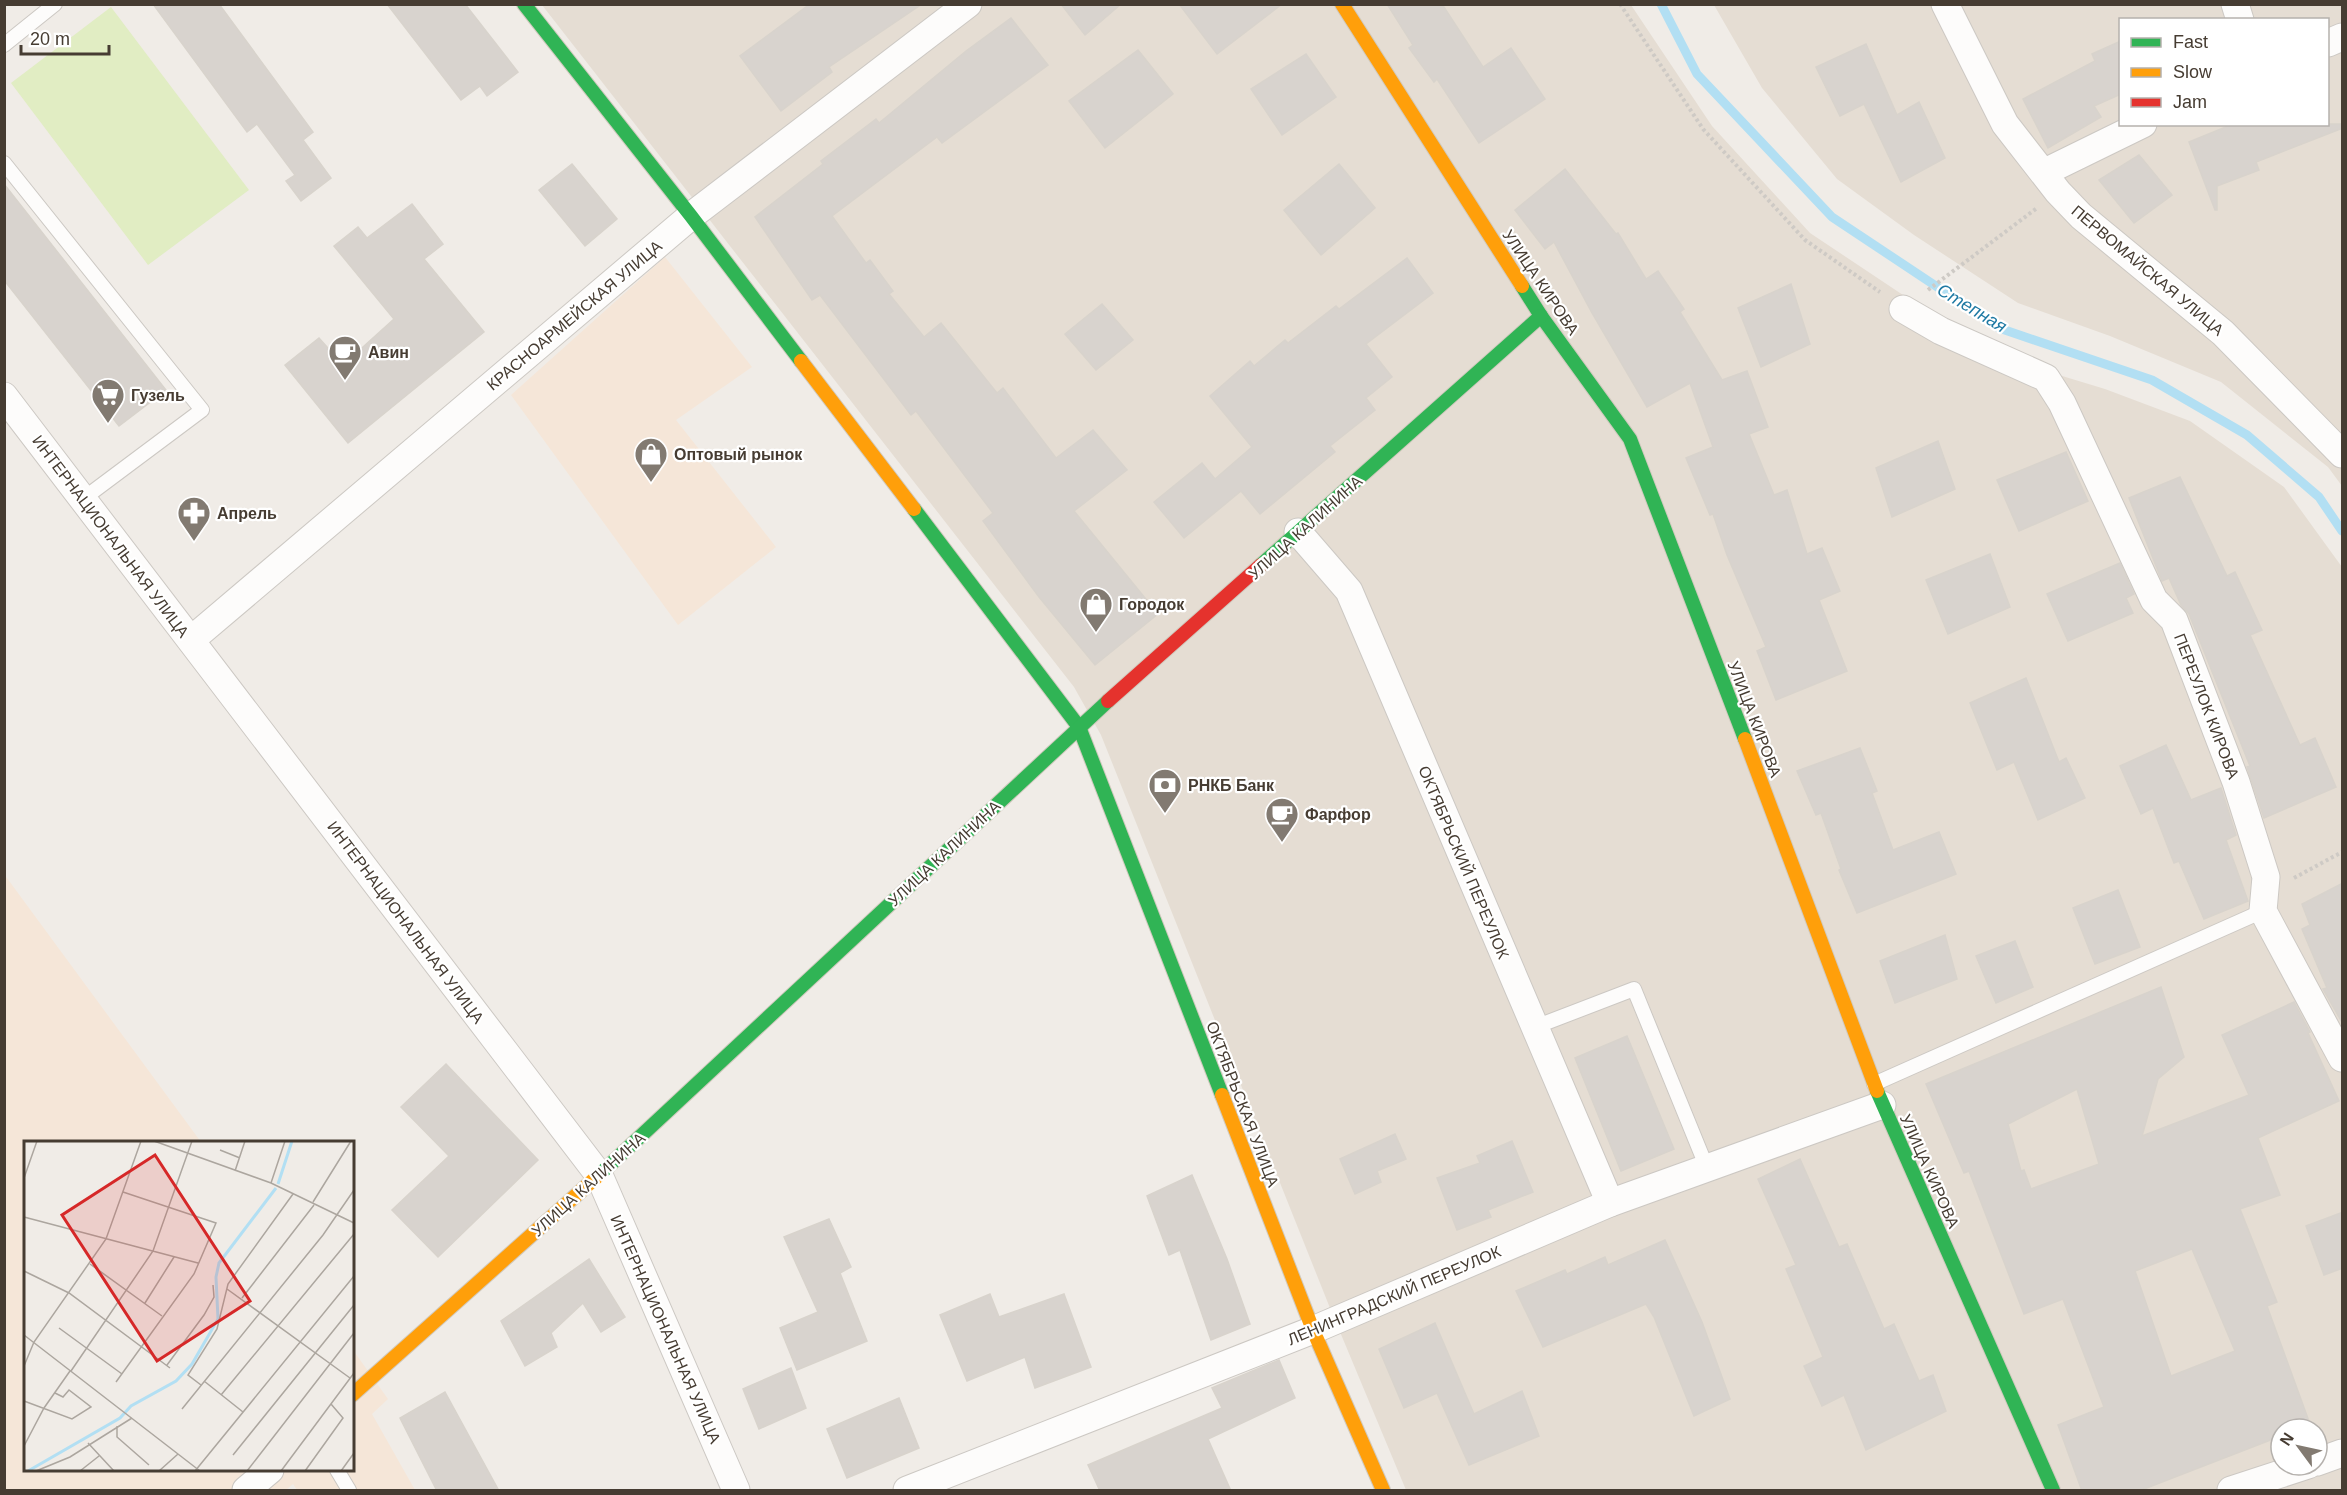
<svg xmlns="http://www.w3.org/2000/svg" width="2347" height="1495" font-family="Helvetica,sans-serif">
  <rect width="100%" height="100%" fill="#f0ece7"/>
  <!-- residential -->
  <g fill="#e5ddd3" fill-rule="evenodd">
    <path d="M542 5H1631L1712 126 1810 233 1945 323 2049 372 2105 389 2190 421 2284 487 2342 567V1490H1406L1330 1308 1101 735 1074 687ZM2281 1429H2317V1465H2281Z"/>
    <path d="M1714 5H2342V486L2328 467 2221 382 2110 336 2018 303 1914 235 1837 179 1762 88ZM2120 20H2328V124H2120Z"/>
  </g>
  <!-- commercial -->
  <g fill="#f5e6d8">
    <polygon points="665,257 752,367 676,420 776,547 678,625 511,395"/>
    <polygon points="4,874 201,1142 26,1142 26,1470 352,1470 353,1350 388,1399 372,1414 415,1490 297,1490 293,1484 286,1490 5,1490"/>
  </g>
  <!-- green -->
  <polygon fill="#e1edc3" points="111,7 249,190 148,265 11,83"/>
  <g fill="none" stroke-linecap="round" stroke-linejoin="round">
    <!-- stream -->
    <polyline stroke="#b2dff3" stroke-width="9" points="1661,4 1697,74 1832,217 1999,328 2152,380 2247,435 2319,497 2342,531"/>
  </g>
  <!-- building -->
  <g fill="#d8d3ce" stroke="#d8d3cc" stroke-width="1.5" fill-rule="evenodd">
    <polygon points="153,4 219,4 313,132 303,140 331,178 301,201 286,181 295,175 257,124 247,132"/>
    <polygon points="387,4 465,4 518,72 487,96 480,86 461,100"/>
    <polygon points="810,4 922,4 829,67 832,72 781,111 740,56"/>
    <polygon points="1061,4 1121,4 1085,35"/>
    <polygon points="1179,4 1282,4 1217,54"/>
    <polygon points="1387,4 1442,4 1483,67 1511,48 1545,99 1479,143 1437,79 1434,82 1409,48 1413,45"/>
    <polygon points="1011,18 1048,65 942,143 937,137 832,216 866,263 870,260 893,291 889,294 924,337 941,323 997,393 1003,388 1056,458 1093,430 1127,470 1074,511 1158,614 1095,665 1039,597 983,521 993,513 916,411 911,415 820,295 812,300 755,217 823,164 821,161 876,119 879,123 966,51"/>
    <polygon points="2121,41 2121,94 2094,106 2101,117 2048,148 2023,99 2095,61 2092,54"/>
    <polygon points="1866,44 1897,115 1919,102 1945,158 1901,182 1864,104 1840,116 1816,67"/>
    <polygon points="1138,50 1173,94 1105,148 1069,101"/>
    <polygon points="1306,54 1336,97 1282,135 1251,89"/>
    <polygon points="2233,124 2343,124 2343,128 2256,162 2259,170 2217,186 2217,210 2215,210 2189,142"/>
    <polygon points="2139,155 2172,195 2134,223 2099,180"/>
    <polygon points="572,164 617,219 585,246 539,190"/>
    <polygon points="1339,164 1375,208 1321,255 1284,210"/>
    <polygon points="1565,169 1616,234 1618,233 1646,279 1658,271 1684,309 1680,312 1722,380 1747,371 1768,427 1749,434 1774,495 1787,490 1807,554 1822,548 1840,591 1819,600 1847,671 1776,700 1757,651 1766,647 1727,555 1713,514 1710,515 1686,458 1713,447 1690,383 1647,407 1592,313 1554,242 1545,249 1515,210"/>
    <polygon points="4,184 166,390 119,426 4,280"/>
    <polygon points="412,204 443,244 424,259 484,332 348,443 285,365 319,338 343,365 394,319 334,246 358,227 367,238"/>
    <polygon points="1407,258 1433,293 1366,344 1392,377 1366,398 1375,410 1330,446 1335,452 1260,514 1241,491 1184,538 1154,502 1202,463 1215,479 1252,447 1210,396 1250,361 1254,366 1285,340 1288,343 1336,306 1339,309"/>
    <polygon points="1791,284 1810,344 1761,367 1738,308"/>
    <polygon points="1102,304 1133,340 1096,370 1065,334"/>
    <polygon points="1938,441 1955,489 1892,517 1876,468"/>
    <polygon points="2066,452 2088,501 2019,531 1997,480"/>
    <polygon points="2180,477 2227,576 2235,572 2262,630 2250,635 2300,745 2315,738 2336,787 2264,818 2247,767 2250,766 2189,614 2181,605 2169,578 2162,581 2129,498"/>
    <polygon points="1990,554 2010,607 1948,634 1926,580"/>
    <polygon points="2120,563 2134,594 2126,598 2133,613 2068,641 2047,594"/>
    <polygon points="2026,678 2059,762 2066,758 2085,798 2038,820 2014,762 1997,770 1970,703"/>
    <polygon points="2166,745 2191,800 2221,788 2236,835 2226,840 2248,901 2204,919 2179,861 2174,863 2153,808 2141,814 2120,766"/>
    <polygon points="1860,748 1877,791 1872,793 1893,850 1939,832 1956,874 1857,913 1839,870 1841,869 1821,813 1816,815 1797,771"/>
    <polygon points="2343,883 2343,1024 2323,989 2327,988 2302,929 2310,925 2302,904"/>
    <polygon points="2118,890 2140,947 2095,964 2073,908"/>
    <polygon points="1945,935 1957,979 1895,1003 1880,961"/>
    <polygon points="2015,941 2033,987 1996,1003 1976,956"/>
    <path d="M2161 987 2184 1057 2158 1079 2142 1136 2249 1095 2222 1035 2294 1002 2310 1032 2308 1033 2339 1101 2258 1138 2280 1195 2240 1209 2277 1302 2267 1306 2310 1424 2299 1429H2281V1436L2139 1491H2082L2058 1425 2104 1407 2063 1299 2024 1314 1969 1171 1964 1173 1926 1084ZM2077 1089 2099 1164 2031 1189 2024 1170 2021 1171 2008 1124ZM2192 1249 2235 1351 2171 1376 2135 1271Z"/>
    <polygon points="1627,1036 1674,1149 1621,1171 1575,1058"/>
    <polygon points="446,1064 538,1160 438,1257 392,1210 449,1156 401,1107"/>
    <polygon points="1395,1134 1406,1159 1377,1171 1381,1182 1355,1194 1340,1159"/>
    <polygon points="1512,1141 1533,1192 1488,1210 1491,1217 1457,1230 1437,1178 1480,1163 1477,1156"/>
    <polygon points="1800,1159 1839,1247 1847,1244 1884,1329 1894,1324 1919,1381 1933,1375 1946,1411 1866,1450 1844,1395 1822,1406 1804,1366 1823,1357 1786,1269 1796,1265 1758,1179"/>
    <polygon points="1192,1175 1227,1259 1250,1324 1211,1340 1180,1250 1169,1255 1147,1196"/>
    <polygon points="2343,1212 2343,1268 2324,1275 2306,1226"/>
    <polygon points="829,1219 851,1267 840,1273 867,1341 797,1370 780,1328 818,1312 784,1237"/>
    <polygon points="1665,1240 1702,1322 1730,1399 1694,1416 1654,1317 1646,1304 1543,1347 1516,1291 1565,1270 1567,1274 1605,1257 1608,1265"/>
    <polygon points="589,1259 625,1317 601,1332 583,1303 551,1333 557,1347 525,1366 501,1321"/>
    <polygon points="990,1294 999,1317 1064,1294 1091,1367 1035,1388 1025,1357 967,1381 940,1315"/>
    <polygon points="1435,1323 1474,1414 1522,1391 1539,1436 1469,1465 1437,1393 1404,1408 1379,1349"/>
    <polygon points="1279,1360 1295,1398 1208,1439 1231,1491 1100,1491 1088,1465 1222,1408 1212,1388"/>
    <polygon points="791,1368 806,1408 759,1429 743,1389"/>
    <polygon points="445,1392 499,1491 437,1491 400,1418"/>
    <polygon points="899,1398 919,1448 847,1478 827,1429"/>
  </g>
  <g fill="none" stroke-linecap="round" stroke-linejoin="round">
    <defs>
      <g id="lane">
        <polyline points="4,45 55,4"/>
        <polyline points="4,163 202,410 83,499"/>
        <polyline points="1535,1027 1634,989 1707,1168"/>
        <polyline points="1874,1084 2263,911"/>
        <polyline points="337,1470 349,1490"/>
      </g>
      <g id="street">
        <polyline points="1945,4 2005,124 2058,192 2081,216 2223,333 2342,454"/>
        <polyline points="2235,4 2240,20"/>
        <polyline points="2328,43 2342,37"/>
        <polyline points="2045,172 2143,124"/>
        <polyline points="1903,309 1941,331 2046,378 2062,403 2154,600 2174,620 2236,782 2266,877 2263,911 2342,1058"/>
        <polyline points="4,396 599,1175 736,1490"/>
        <polyline points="1298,532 1349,591 1610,1203"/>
        <polyline points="191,640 691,216 968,4"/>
        <polyline points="2317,1462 2342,1453"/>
        <polyline points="246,1490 270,1470"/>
        <polyline points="907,1490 1313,1330 1610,1203 1882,1105"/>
        <polyline points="2231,1490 2308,1465"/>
      </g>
      <g id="fast">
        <polyline points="524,4 691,216 801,361"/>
        <polyline points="1522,286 1541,316 1630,439 1745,739"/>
        <polyline points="914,509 1079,727 1222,1095"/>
        <polyline points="1261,565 1541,316"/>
        <polyline points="1877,1091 2053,1490"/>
        <polyline points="600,1174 1108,701"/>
      </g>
      <g id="slow">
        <polyline points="1342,4 1522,286"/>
        <polyline points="801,361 914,509"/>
        <polyline points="1745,739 1877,1091"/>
        <polyline points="1222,1095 1313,1330 1383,1490"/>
        <polyline points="352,1395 600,1174"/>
      </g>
      <polyline id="jam" points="1108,701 1261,565"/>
    </defs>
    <!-- lane casing -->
    <use href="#lane" stroke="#ccc8c3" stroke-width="16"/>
    <!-- street casing -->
    <use href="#street" stroke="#ccc8c3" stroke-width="29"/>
    <!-- fast casing -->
    <use href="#fast" stroke="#d1cabe" stroke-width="16"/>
    <!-- slow casing -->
    <use href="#slow" stroke="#d1cabe" stroke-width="16"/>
    <!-- jam casing -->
    <use href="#jam" stroke="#d1cabe" stroke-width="16"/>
    <!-- path -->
    <g stroke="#cecac5" stroke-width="4" stroke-dasharray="3 3" stroke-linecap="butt">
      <polyline points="1620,4 1703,129 1805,240 1880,292"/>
      <polyline points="1928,290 2037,208"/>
      <polyline points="2294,878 2342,852"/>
    </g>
    <!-- lane -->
    <use href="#lane" stroke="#fdfcfb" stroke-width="14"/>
    <!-- street -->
    <use href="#street" stroke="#fdfcfb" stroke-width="27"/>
    <!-- fast -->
    <use href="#fast" stroke="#30b455" stroke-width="14"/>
    <!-- slow -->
    <use href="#slow" stroke="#ff9f0a" stroke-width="14"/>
    <!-- jam -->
    <use href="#jam" stroke="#e5322d" stroke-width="14"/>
  </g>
  <!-- icons -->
  <defs>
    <symbol id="cafe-pin" viewBox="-11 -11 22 30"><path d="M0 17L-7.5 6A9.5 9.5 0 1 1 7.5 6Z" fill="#827a71" stroke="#fff"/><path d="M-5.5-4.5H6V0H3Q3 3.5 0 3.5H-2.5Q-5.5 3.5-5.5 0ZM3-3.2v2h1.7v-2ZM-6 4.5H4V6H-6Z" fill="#fff"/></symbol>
    <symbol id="supermarket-pin" viewBox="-11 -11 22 30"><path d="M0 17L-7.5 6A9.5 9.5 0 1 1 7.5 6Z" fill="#827a71" stroke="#fff"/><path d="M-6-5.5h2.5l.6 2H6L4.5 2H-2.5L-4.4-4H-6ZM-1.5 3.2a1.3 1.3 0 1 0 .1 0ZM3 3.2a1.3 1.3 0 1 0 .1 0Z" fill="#fff"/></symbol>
    <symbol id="shop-pin" viewBox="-11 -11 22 30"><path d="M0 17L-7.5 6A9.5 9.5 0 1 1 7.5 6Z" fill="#827a71" stroke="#fff"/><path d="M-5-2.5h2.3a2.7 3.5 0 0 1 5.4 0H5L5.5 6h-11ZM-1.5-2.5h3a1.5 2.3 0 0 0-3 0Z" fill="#fff"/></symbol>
    <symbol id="pharmacy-pin" viewBox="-11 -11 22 30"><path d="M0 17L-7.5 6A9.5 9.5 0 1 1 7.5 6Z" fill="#827a71" stroke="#fff"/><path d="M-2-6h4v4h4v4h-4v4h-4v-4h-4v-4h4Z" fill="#fff"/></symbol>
    <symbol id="bank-pin" viewBox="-11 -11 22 30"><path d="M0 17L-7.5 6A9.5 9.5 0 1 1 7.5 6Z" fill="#827a71" stroke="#fff"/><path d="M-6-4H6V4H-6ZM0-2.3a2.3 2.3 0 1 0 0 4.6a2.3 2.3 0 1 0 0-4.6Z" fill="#fff"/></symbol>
  </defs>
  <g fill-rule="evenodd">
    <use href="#cafe-pin" x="326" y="333" width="38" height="52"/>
    <use href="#supermarket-pin" x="89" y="376" width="38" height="52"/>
    <use href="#shop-pin" x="632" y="435" width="38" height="52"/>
    <use href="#pharmacy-pin" x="175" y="494" width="38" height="52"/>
    <use href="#shop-pin" x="1077" y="585" width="38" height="52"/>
    <use href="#bank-pin" x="1146" y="766" width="38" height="52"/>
    <use href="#cafe-pin" x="1263" y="795" width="38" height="52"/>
  </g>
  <g text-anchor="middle" stroke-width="4.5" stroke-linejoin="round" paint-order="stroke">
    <!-- street labels -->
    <g font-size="16" fill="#463c32" stroke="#fff">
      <text transform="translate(2148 270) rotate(40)" y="6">ПЕРВОМАЙСКАЯ УЛИЦА</text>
      <text transform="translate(1541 282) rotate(56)" y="6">УЛИЦА КИРОВА</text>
      <text transform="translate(574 315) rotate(-40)" y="6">КРАСНОАРМЕЙСКАЯ УЛИЦА</text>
      <text transform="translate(1305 527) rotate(-42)" y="6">УЛИЦА КАЛИНИНА</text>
      <text transform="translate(111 536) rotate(53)" y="6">ИНТЕРНАЦИОНАЛЬНАЯ УЛИЦА</text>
      <text transform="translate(2207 706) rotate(69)" y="6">ПЕРЕУЛОК КИРОВА</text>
      <text transform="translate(1755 719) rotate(69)" y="6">УЛИЦА КИРОВА</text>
      <text transform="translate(944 853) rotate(-43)" y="6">УЛИЦА КАЛИНИНА</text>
      <text transform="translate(1464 862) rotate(67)" y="6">ОКТЯБРЬСКИЙ ПЕРЕУЛОК</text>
      <text transform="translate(406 922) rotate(53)" y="6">ИНТЕРНАЦИОНАЛЬНАЯ УЛИЦА</text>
      <text transform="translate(1243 1104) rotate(69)" y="6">ОКТЯБРЬСКАЯ УЛИЦА</text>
      <text transform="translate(1930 1171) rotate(66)" y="6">УЛИЦА КИРОВА</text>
      <text transform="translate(588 1184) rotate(-42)" y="6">УЛИЦА КАЛИНИНА</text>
      <text transform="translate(1394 1295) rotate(-23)" y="6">ЛЕНИНГРАДСКИЙ ПЕРЕУЛОК</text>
      <text transform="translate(666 1329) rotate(66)" y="6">ИНТЕРНАЦИОНАЛЬНАЯ УЛИЦА</text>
    </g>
    <!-- poi labels -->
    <g font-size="16" font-weight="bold" fill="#463c32" stroke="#fff" text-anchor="start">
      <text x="368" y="358">Авин</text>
      <text x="131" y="401">Гузель</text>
      <text x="674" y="460">Оптовый рынок</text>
      <text x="217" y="519">Апрель</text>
      <text x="1119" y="610">Городок</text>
      <text x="1188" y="791">РНКБ Банк</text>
      <text x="1305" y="820">Фарфор</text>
    </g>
    <!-- water labels -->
    <g font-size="18" font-style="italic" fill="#1e79a3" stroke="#fff">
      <text transform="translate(1972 308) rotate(31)" y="6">Степная</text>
    </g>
  </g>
  <!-- overview -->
  <g transform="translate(24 1141)">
    <rect width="330" height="330" fill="#f0ece7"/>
    <path fill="none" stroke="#b2dff3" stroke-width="3" d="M254 43 268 0M4 330 96 277 107 265 152 240 168 223 194 178 192 136 195 122 252 47"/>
    <path fill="none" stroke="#aca69f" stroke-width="1.5" d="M130 0 247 42 330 82M196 9 216 17M211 30 221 0M0 37 13 0M247 42 261 0M289 61 327 0M0 76 174 122M66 123 138 175M0 130 45 152 146 227M203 148 326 237M218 157 290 64M121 162 150 116M35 187 98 233M0 194 176 330M143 224 180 174 190 156 189 144M0 225 10 201 82 98 117 0M47 230 129 110 168 0M180 240 219 271M92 241 170 133 192 82 99 51M177 244 164 234 193 188 204 143 269 53M197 254 330 93M0 260 48 278 67 266 45 249 39 256 31 252M158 268 299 94 330 49M93 285V296L125 324M64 302 90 330M0 305 20 267 46 230M209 314 330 164M12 330 46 316 108 277M56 330 75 315M135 330 154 313M171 330 330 135M223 330 330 192M257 330 330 232M281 330 319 277 307 263M317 330 330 312"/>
    <path fill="#d62828" fill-opacity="0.15" stroke="#d62828" stroke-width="3" d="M131 14 226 160 133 220 38 74Z"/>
    <rect width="330" height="330" fill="none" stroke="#463c32" stroke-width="3"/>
  </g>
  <!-- border -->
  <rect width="2347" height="1495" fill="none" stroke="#463c32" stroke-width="12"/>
  <!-- legend -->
  <rect x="2119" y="18" width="210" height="108" fill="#ffffff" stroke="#b5b1ad" stroke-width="1.5"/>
  <rect x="2131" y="38" width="30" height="9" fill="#30b455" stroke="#b5b1ad" stroke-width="1.5"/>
  <text x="2173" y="48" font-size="18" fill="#463c32">Fast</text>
  <rect x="2131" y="68" width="30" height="9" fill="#ff9f0a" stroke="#b5b1ad" stroke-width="1.5"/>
  <text x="2173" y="78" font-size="18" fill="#463c32">Slow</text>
  <rect x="2131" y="98" width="30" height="9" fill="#e5322d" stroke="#b5b1ad" stroke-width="1.5"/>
  <text x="2173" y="108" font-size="18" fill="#463c32">Jam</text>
  <!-- north arrow -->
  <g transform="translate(2299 1447) rotate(303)"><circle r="28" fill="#ffffff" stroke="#b5b1ad" stroke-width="1.5"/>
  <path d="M0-4.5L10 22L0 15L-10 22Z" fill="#827a71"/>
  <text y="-9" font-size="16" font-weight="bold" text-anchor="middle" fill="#463c32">N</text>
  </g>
  <!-- scale -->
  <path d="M21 45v9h88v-9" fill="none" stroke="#463c32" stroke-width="3"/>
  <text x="30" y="45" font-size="18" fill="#463c32" stroke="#ffffff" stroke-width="4.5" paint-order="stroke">20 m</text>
</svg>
